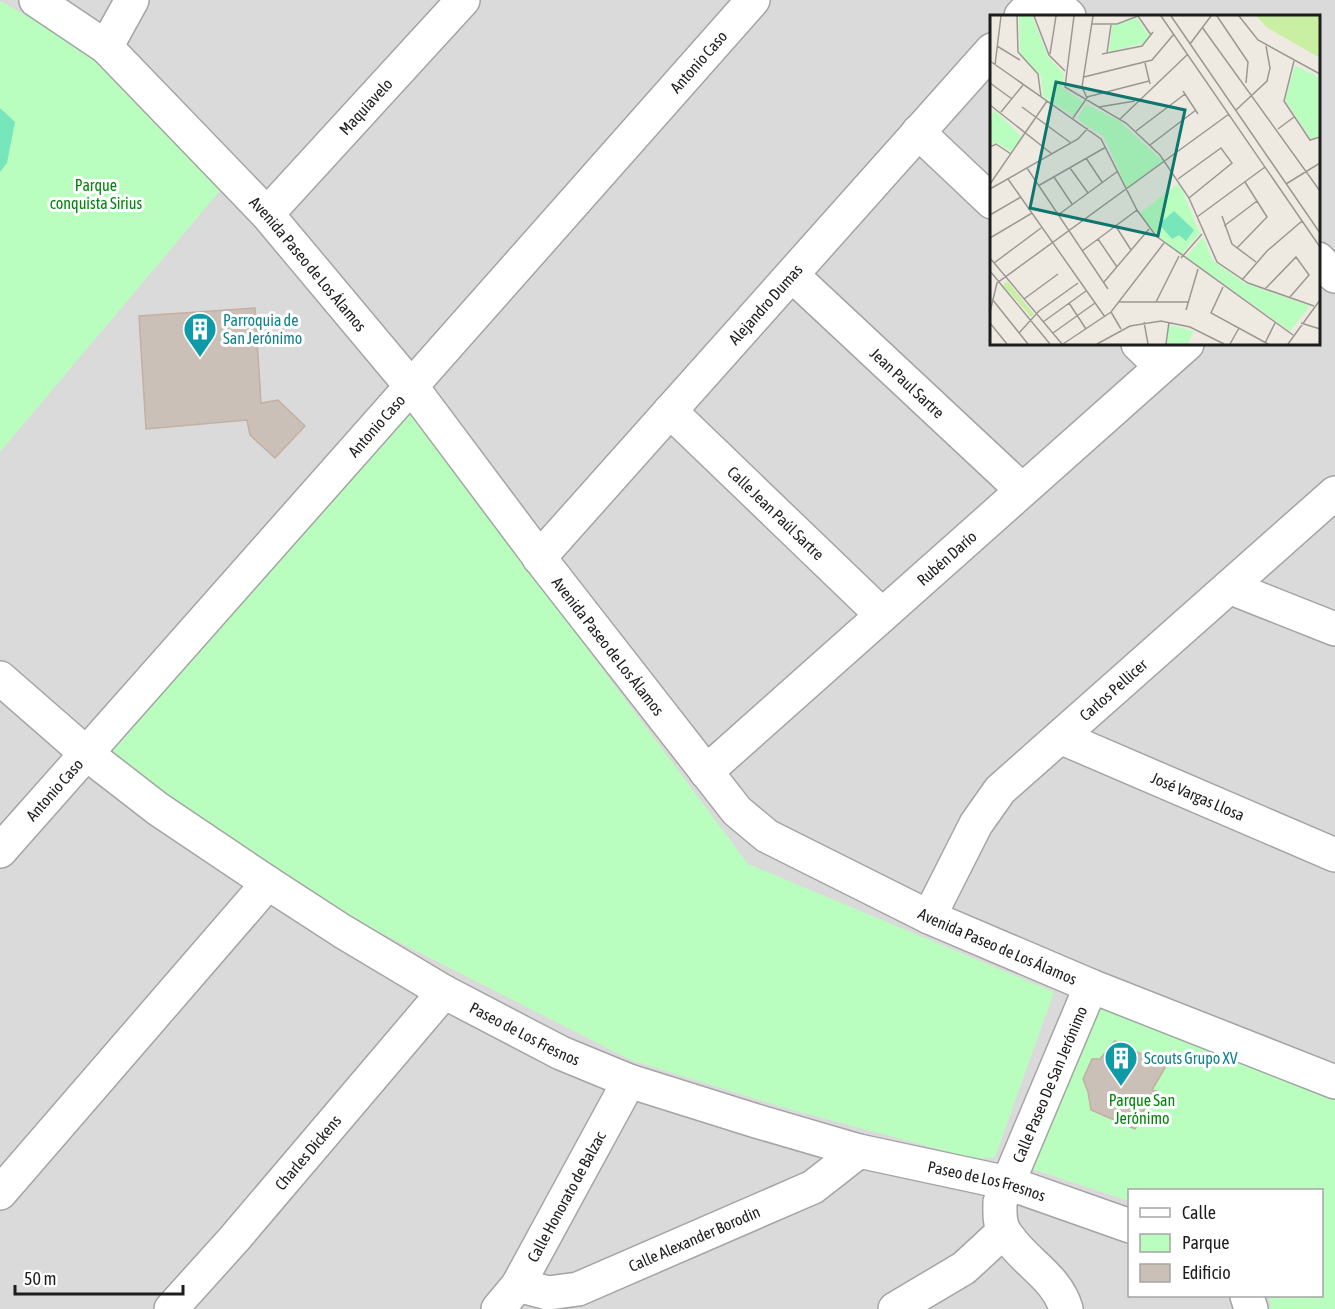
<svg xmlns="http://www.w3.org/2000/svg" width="1335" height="1309" font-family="'Asap Condensed',sans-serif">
  <rect width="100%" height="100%" fill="#efeae1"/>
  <!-- residential -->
  <path fill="#dbdada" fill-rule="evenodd" d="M0 0H1335V1309H0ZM992 16H1318V344H992ZM1130 1190H1322V1296H1130Z"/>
  <!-- park -->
  <g fill="#b9febf">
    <polygon points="0,1 79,45 224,186 0,452"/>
    <polygon points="408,409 748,864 1054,992 995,1157 975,1159 782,1107 631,1060 320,902 107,753"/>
    <polygon points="1098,1007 1335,1099 1335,1309 1271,1309 1269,1296 1322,1296 1322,1190 1130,1190 1129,1201 1029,1168"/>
  </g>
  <!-- pitch -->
  <polygon fill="#77e6bb" points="0,108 15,122 7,163 0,172"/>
  <!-- building -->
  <g fill="#cbc0b7" stroke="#c2b0a2" stroke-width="1.5">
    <polygon points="255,308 261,403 278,400 305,426 275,458 250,435 247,420 146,429 139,316"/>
    <polygon points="1115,1041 1166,1066 1152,1090 1156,1091 1150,1103 1146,1106 1135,1129 1091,1110 1088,1092 1083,1079 1092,1059 1100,1059"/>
  </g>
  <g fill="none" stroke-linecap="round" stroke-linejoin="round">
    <defs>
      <g id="minor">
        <path id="s1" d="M36 0 106 47 267 214 411 386 545 565 737 811 767 836 929 917 1091 986 1335 1082"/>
        <polyline points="1052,0 1069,16"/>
        <polyline points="1021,16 1036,0"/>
        <polyline points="106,47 132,0"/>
        <polyline points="918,132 992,202"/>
        <path id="s2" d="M267 214 463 0"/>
        <polyline points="1318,259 1335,276"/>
        <path id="s3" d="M792 275 1022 490"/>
        <polyline points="1138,344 1161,366"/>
        <path id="s4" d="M670 411 882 615"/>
        <path id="s5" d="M539 558 992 50"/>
        <polyline points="1229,587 1335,629"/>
        <path id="s6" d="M0 678 87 754 158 809 268 883 342 931 444 992 561 1053 629 1081 753 1120 859 1151 1008 1183 1130 1226"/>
        <path id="s7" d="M1060 737 1335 855"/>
        <path id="s8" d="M706 772 1187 344"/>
        <path id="s9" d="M0 851 753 0"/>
        <path id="s10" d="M929 917 976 824 1000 790 1335 493"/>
        <polyline points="0,1193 268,883"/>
        <path id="s11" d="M518 1285 548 1293 578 1289 813 1187 859 1151"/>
        <polyline points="1247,1296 1251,1309"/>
        <path id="s12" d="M171 1309 235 1238 444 992"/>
        <path id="s13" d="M498 1309 518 1285 629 1081"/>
        <polyline points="895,1309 964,1268 1004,1231"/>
        <path id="s14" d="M1066 1309C1058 1280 1030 1265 1012 1242 1010 1239 1006 1235 1004 1231 999 1222 1000 1212 1000 1202L1091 986"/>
      </g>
    </defs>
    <!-- minor casing -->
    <use href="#minor" stroke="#a4a4a4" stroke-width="36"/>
    <!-- minor -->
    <use href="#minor" stroke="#fff" stroke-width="33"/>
  </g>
  <!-- icons -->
  <defs>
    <symbol id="building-pin" viewBox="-11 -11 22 30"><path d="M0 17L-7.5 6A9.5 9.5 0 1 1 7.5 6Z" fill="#0f9aa8" stroke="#fff"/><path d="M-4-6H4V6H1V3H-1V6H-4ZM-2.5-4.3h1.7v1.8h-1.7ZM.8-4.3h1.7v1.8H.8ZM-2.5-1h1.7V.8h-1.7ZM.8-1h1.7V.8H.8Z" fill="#fff"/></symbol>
  </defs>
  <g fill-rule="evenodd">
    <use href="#building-pin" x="181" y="310" width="38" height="52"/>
    <use href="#building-pin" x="1102" y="1039" width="38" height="52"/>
  </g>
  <g text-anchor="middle" stroke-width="6" stroke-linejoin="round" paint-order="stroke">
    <!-- street labels -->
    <g font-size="16" fill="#1d1d1d" stroke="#fff">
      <text dy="6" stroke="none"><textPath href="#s9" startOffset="1054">Antonio Caso</textPath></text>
      <text dy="6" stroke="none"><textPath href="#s2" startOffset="146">Maquiavelo</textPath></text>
      <text dy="6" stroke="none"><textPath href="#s1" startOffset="381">Avenida Paseo de Los Álamos</textPath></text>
      <text dy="6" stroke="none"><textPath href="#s5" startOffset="340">Alejandro Dumas</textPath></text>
      <text dy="6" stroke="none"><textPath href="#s3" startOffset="158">Jean Paul Sartre</textPath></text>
      <text dy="6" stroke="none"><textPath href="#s9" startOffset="568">Antonio Caso</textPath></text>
      <text dy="6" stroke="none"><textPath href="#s4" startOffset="147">Calle Jean Paúl Sartre</textPath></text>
      <text dy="6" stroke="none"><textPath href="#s8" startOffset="322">Rubén Darío</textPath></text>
      <text dy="6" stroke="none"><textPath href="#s1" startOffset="867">Avenida Paseo de Los Álamos</textPath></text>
      <text dy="6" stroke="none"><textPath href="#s10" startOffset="297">Carlos Pellicer</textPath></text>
      <text dy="6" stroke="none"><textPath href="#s9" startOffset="82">Antonio Caso</textPath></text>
      <text dy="6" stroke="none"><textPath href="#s7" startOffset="150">José Vargas Llosa</textPath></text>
      <text dy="6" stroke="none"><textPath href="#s1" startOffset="1371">Avenida Paseo de Los Álamos</textPath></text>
      <text dy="6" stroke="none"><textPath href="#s6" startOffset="636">Paseo de Los Fresnos</textPath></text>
      <text dy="6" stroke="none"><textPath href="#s14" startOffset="258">Calle Paseo De San Jerónimo</textPath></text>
      <text dy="6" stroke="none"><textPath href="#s12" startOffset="208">Charles Dickens</textPath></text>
      <text dy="6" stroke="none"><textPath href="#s6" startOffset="1122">Paseo de Los Fresnos</textPath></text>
      <text dy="6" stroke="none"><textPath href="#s13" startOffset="132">Calle Honorato de Balzac</textPath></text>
      <text dy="6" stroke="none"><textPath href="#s11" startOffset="188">Calle Alexander Borodin</textPath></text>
    </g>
    <!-- park labels -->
    <g font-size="16" fill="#01840c" stroke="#fff">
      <text x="96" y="191">Parque<tspan x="96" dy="18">conquista Sirius</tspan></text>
      <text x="1142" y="1106">Parque San<tspan x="1142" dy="18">Jerónimo</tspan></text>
    </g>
    <!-- culture labels -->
    <g font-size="16" fill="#0d838f" stroke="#fff" text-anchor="start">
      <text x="223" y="326">Parroquia de<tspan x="223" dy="18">San Jerónimo</tspan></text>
      <text x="1144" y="1064">Scouts Grupo XV</text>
    </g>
  </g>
  <!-- overview -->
  <g transform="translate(990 15)">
    <rect width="330" height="330" fill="#efeae1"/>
    <path d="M266 1H330V43L278 13ZM17 266 44 299 41 302 13 270Z" fill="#c8efa2"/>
    <path d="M29 1H42L58 42 74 59 72 72 93 87 83 101 53 81 51 61 30 39ZM147 3 159 20 154 28 119 37 122 11ZM305 50 330 63V121L321 124 295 85ZM96 89 129 106 173 146 137 173 114 122 87 104ZM5 95 32 122 21 137 6 127 0 130V102ZM189 168 210 218 191 240 162 215 150 198ZM213 222 223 246 254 268 320 291 300 316 196 242ZM179 310 204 316 198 329H177Z" fill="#b9febf"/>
    <path d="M184 196 204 215 196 226 189 220 182 224 169 209Z" fill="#77e6bb"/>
    <path fill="none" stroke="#9b9893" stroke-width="1.5" d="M27 1 28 37 48 59 51 82M44 1 59 40 75 56M84 1 75 72 136 108 170 140 199 183 227 247 258 268 324 291M148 1 161 20M171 1 330 232M181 1 330 218M227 1 258 47 256 68M249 1 268 25 330 59M102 9H127L148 1M212 12 330 176M200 29 221 1M7 31 30 45M117 38 121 10M60 39 66 1M112 39 152 31 163 17M0 46 111 124 147 195 166 221 303 320M304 46 294 86 320 125 330 122M155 48 160 69M5 50 11 1M94 62 162 45 184 19M0 68 22 84M193 76 208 99M97 82 159 66M0 90 62 139M32 92 81 128M109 92 145 86M246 95 277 66 280 53 276 31M11 97 33 70M83 103 97 83 92 72 103 1M130 104 198 39M288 114 304 102M146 116 195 79M160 130 206 95M0 132 6 129 21 139M96 143 112 167M37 153 118 274M80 153 98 178M64 162 82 189M18 164 115 302M188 164 231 133 242 148 199 183M0 169 57 86M296 169 330 148M48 171 116 132M0 174 88 124 98 113M0 200 31 182M68 200 128 156M232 201 242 229 266 247M207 202 275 152M125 210 141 235M234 211 267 186M0 223 42 198M108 224 127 252M247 233 277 202 255 167M92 236 147 195M0 243 72 329M191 243 212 219M4 248 51 213M0 256 60 329M252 265 277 236 312 206M114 267 159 214M233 272 221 298 278 329M275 274 306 242 319 260 300 282M2 284 38 329M34 284 68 259M129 287H198M166 287 189 241M79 288 96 314M196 295 208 254M0 297 7 268 239 99M121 297 131 314M53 307 96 276M154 307 158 329M0 308 17 329M311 308 330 314M29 318 49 296 88 268M63 318 105 288M275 328 285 308M73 329 121 297 174 228M107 329 140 311 171 306 200 312 234 329M176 329 179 307M240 329 249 313M298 329 330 285"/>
    <path fill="#0f766e" fill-opacity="0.15" stroke="#0f766e" stroke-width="3" d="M66 67 195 95 168 221 40 193Z"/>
    <rect width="330" height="330" fill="none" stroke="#1d1d1d" stroke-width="3"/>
  </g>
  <!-- legend -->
  <rect x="1128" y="1189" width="195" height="108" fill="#ffffff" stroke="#a5a5a5" stroke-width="1.5"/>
  <rect x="1140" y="1208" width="30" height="9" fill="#ffffff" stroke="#a5a5a5" stroke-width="1.5"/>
  <text x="1182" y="1219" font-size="18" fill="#1d1d1d">Calle</text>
  <rect x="1140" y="1234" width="30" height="18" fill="#b9febf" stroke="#a5a5a5" stroke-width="1.5"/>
  <text x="1182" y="1249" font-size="18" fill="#1d1d1d">Parque</text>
  <rect x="1140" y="1264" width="30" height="18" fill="#cbc0b7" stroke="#a5a5a5" stroke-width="1.5"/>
  <text x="1182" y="1279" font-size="18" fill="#1d1d1d">Edificio</text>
  <!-- scale -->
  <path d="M15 1285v9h168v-9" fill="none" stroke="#1d1d1d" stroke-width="3"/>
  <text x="24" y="1285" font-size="18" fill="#1d1d1d" stroke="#ffffff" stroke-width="4.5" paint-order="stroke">50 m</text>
</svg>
